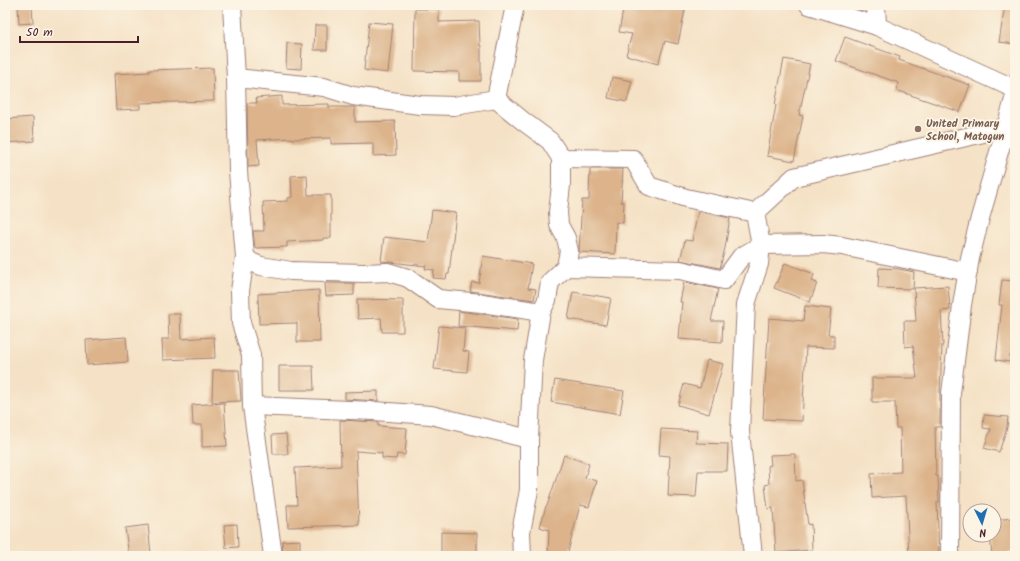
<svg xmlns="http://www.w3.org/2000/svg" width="1020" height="561" font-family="Kalam,sans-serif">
  <rect width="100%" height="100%" fill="#fcf5e5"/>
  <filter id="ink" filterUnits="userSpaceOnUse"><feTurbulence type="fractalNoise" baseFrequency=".025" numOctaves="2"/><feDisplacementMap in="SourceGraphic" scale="8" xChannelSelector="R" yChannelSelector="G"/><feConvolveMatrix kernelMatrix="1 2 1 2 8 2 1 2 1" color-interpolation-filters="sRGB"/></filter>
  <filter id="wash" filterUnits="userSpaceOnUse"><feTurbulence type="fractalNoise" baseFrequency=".012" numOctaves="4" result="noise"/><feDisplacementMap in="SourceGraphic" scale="16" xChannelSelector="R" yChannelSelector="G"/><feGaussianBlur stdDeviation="0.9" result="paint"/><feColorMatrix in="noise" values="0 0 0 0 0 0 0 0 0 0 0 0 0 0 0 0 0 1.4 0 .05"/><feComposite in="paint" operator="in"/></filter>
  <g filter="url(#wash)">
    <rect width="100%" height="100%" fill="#f5e2c6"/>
    <g id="blocks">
      <!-- building -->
      <g fill="#dcb38a">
        <polygon points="18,5 32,5 33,23 19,24"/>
        <polygon points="624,5 686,5 678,44 665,41 658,64 626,55 632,34 619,32"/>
        <polygon points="1005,5 1015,5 1015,44 999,42"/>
        <polygon points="415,9 439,9 439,22 479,21 480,46 481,46 481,81 459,81 459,72 414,71"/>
        <polygon points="369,22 393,24 388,73 364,70"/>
        <polygon points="315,25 327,25 327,50 314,50"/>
        <polygon points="845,37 900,57 899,60 970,85 960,112 896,90 899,83 836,61"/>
        <polygon points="287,43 302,44 301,69 286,68"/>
        <polygon points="784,59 810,64 799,115 803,116 794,161 767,156 776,105 775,105"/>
        <polygon points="213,68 214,101 140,103 140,109 116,110 114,74 149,72 149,70"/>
        <polygon points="612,77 632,81 627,102 608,98"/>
        <polygon points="282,96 282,105 329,104 329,107 355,107 355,122 395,121 396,155 373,156 373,143 331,144 331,138 293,139 292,138 257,140 259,166 248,167 247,103 257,103 256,98"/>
        <polygon points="33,117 34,141 5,143 5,119"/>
        <polygon points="590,169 623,169 621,202 624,202 623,223 616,222 615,254 579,252 582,200 589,200"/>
        <polygon points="307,175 308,195 331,195 331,238 323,238 323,240 287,242 287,247 255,248 253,231 264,231 263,202 288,201 288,198 292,197 291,176"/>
        <polygon points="432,210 456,213 449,274 447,274 446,279 433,278 434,270 425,269 426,266 381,261 384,237 428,242"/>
        <polygon points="698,211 730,218 725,248 720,268 680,260 685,240 692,241"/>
        <polygon points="483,256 532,264 528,288 536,289 534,300 470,291 472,282 479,283"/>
        <polygon points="785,263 814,274 812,281 817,283 810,302 774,288"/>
        <polygon points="879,268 899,269 914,272 913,289 878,288"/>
        <polygon points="1002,280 1015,281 1015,356 1010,355 1010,362 996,360 1002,305 999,305"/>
        <polygon points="684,282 718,289 711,321 723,321 722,342 679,339 682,302 680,302"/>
        <polygon points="325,283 354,283 354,295 326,296"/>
        <polygon points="948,286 950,310 941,311 943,345 942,345 940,392 940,427 935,427 936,476 938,476 939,502 937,502 939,556 909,556 906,496 872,498 871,474 901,472 900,428 896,428 895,402 872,402 872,378 917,378 913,346 905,347 904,321 916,321 914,288"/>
        <polygon points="319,290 320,342 297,342 297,323 259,324 258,294"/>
        <polygon points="573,292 611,298 606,325 568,319"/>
        <polygon points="357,299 403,300 403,332 382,332 381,318 358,319"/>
        <polygon points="805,306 831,309 828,335 834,335 834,348 806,347 802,421 763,419 769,318 803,321"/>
        <polygon points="459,311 518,319 517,331 458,326"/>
        <polygon points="168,314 180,314 181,339 214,337 215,358 163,360 162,339 169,339"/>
        <polygon points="439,326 465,328 463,351 469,352 467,372 434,369"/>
        <polygon points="126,337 128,362 87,365 86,340"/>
        <polygon points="707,360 723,364 709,414 678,405 684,384 700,388"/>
        <polygon points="279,366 313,366 314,390 279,390"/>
        <polygon points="213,370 239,370 241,401 212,402"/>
        <polygon points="555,380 624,391 620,414 551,402"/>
        <polygon points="378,391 378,401 345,399 345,392"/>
        <polygon points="224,403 227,446 202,447 202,425 193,425 192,405"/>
        <polygon points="984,415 1008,417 1007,427 999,452 984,448 991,429 983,428"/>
        <polygon points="340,420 378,422 378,426 407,428 405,455 397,454 396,459 382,458 382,453 356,451 359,525 288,527 287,505 297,505 295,468 341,466"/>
        <polygon points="661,429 697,431 696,443 728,444 727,471 698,471 696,497 668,496 670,456 659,455"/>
        <polygon points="286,434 288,454 273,454 272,435"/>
        <polygon points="795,454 796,481 802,480 808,525 811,524 812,550 776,553 773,508 768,509 765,485 769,484 768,466 771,465 770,455"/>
        <polygon points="564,455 589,464 585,478 597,481 589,507 580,505 567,556 548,556 549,530 540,527 546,506 547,506"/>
        <polygon points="1013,518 1015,525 1015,552 992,555 990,535 994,535 994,520"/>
        <polygon points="237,524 238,547 226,548 224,525"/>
        <polygon points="148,525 151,554 144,555 144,556 129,556 125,528"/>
        <polygon points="441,532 477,533 477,556 441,556"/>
        <polygon points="300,540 300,553 283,554 282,541"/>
      </g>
    </g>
  </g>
  <g filter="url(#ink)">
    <use href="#blocks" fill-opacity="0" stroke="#a08078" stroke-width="1"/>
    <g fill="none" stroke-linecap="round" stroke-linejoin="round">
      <defs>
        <g id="minor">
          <polyline points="232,5 236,78 238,171 245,257 251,262 261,266 291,271 364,273 388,272 408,278 438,299 482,303 541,312"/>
          <polyline points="809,5 877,26 1015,89"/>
          <polyline points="876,5 877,26"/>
          <polyline points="236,78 324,87 353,96 420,105 454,106 496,99 523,121 550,141 561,158 561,185 558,212 559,225 566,238 569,251 566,267 550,282 547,300 541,312 533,360 529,439 529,490 521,532 522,556"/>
          <polyline points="496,99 515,5"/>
          <polyline points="561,158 633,159 649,186 686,198 755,213"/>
          <polyline points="245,257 240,291 241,323 251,355 252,406 273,556"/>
          <polyline points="566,267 680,270 724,280 741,257 761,245 823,244 842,246 968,272"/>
          <polyline points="252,406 374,411 431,415 529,439"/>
          <polyline points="753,556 740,432 746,304 759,264 761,245 755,213 794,177 1005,128"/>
          <polyline points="950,556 951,393 962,305 970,258 980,218 1015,96"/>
        </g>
      </defs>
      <!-- minor casing -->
      <use href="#minor" stroke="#a08078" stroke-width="20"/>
      <!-- minor -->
      <use href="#minor" stroke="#fff" stroke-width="18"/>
    </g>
  </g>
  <!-- markers -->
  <circle fill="#8d6e63" stroke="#fcf5e5" stroke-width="1.5" cx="918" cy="129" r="4"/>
  <g text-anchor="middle" stroke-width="3.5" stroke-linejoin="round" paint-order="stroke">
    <!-- education labels -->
    <g font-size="11" font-weight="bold" fill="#785e54" stroke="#fcf5e5" text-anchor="start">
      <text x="926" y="127">United Primary<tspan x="926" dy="13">School, Matogun</tspan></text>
    </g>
  </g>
  <!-- margin -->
  <rect width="1020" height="561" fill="none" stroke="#fcf5e5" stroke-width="20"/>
  <!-- north arrow -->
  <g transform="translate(982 523) rotate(175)"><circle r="19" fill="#fcf5e5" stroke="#b59f9b"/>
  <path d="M0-3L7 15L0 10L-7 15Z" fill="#1f6fb2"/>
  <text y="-6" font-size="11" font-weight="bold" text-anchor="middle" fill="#4a1f2b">N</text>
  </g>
  <!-- scale -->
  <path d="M20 36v6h118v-6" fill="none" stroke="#4a1f2b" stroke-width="2"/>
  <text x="26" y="36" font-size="12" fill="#4a1f2b" stroke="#fcf5e5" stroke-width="3" paint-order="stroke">50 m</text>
</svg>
